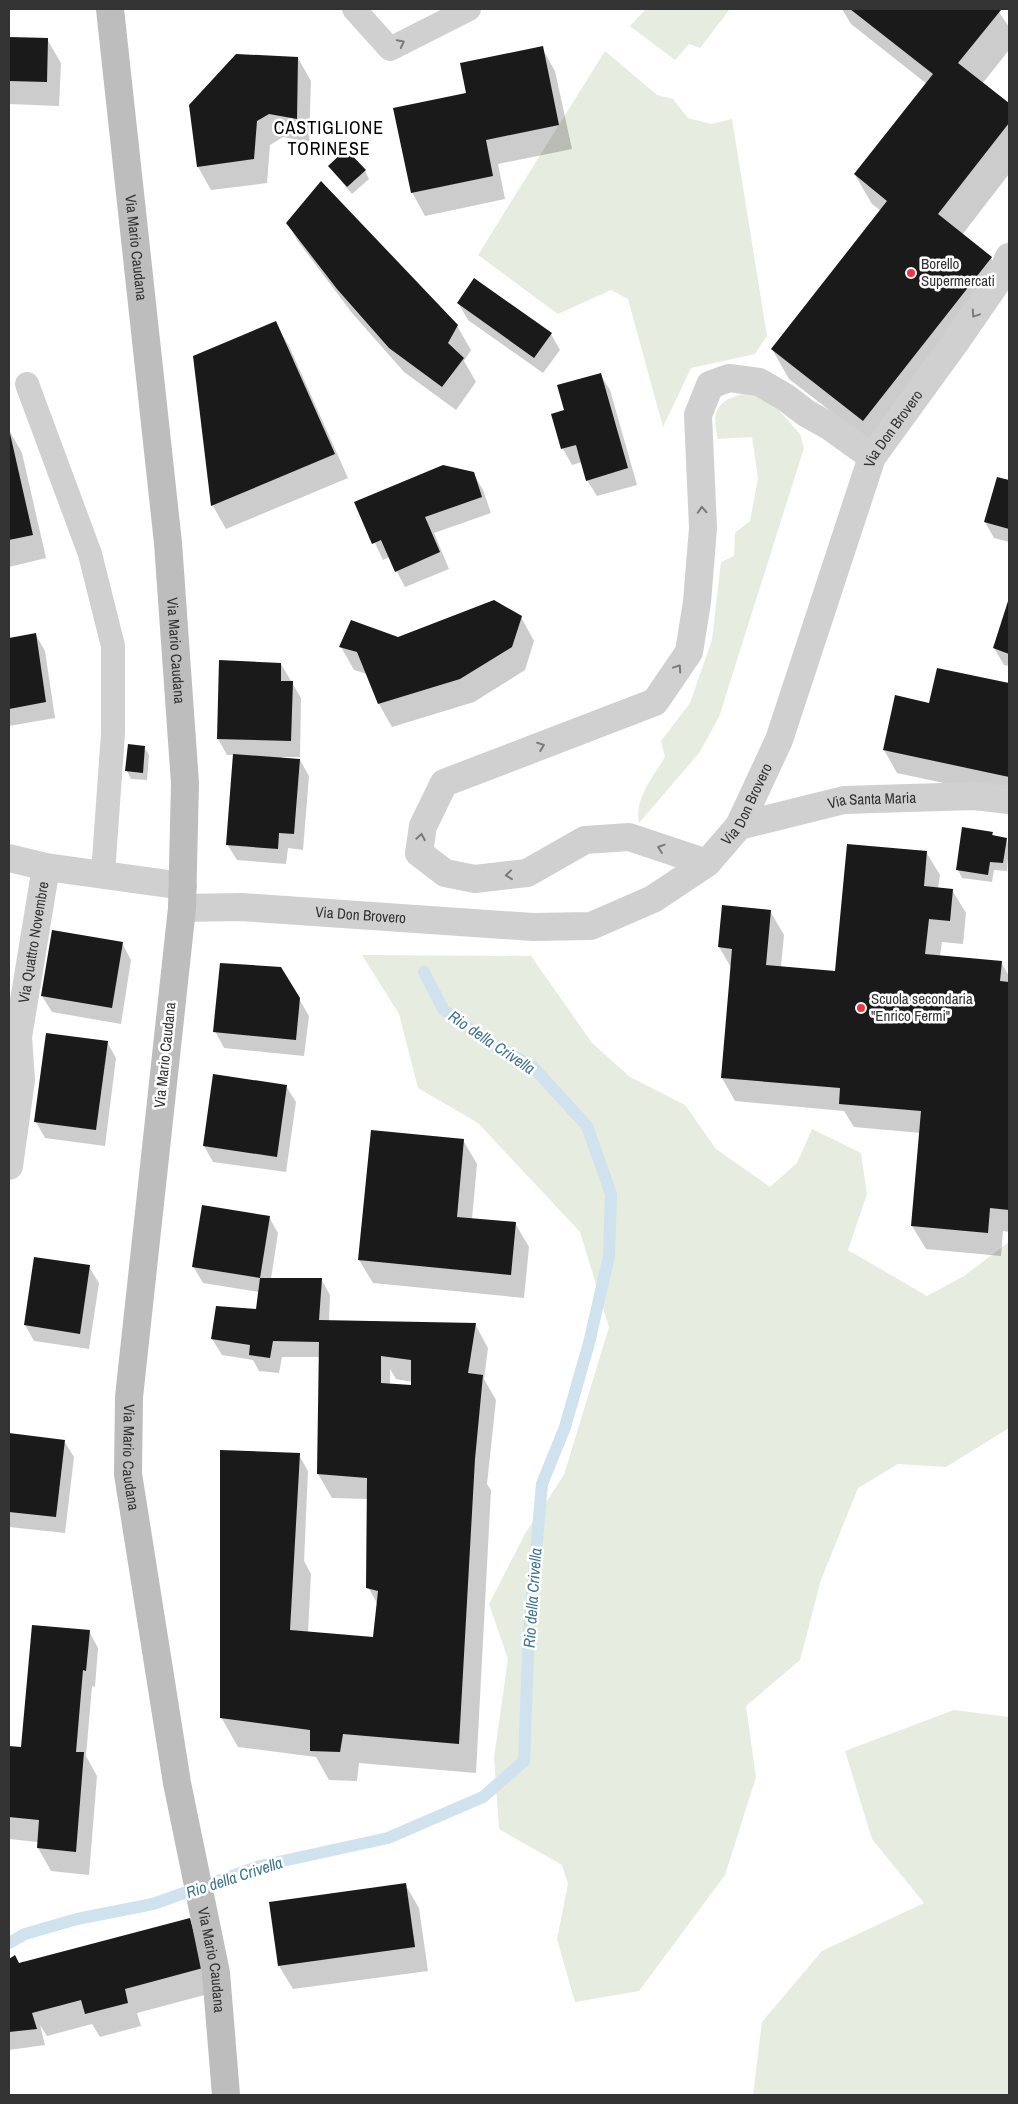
<svg xmlns="http://www.w3.org/2000/svg" width="1018" height="2104" font-family="'Archivo Narrow',sans-serif">
  <rect width="100%" height="100%" fill="#fff"/>
  <!-- green -->
  <g fill="#e6ecdf">
    <polygon points="646,9 730,9 700,48 689,44 675,60 630,26"/>
    <polygon points="605,51 657,95 673,99 688,118 711,124 732,119 767,336 755,354 691,368 663,427 628,299 611,290 558,314 478,255"/>
    <path d="M748 393 766 396 800 434 804 448 719 717 699 753 639 823C634 799 653 777 665 757L661 741 690 703 712 640 721 562 734 556 735 533 750 521 758 478 752 437 718 439C710 409 719 399 748 393Z"/>
    <polygon points="362,955 531,956 592,1043 630,1077 685,1105 716,1149 770,1187 797,1163 812,1129 861,1153 867,1194 848,1250 927,1296 964,1276 1009,1242 1009,1428 946,1467 898,1464 858,1488 821,1580 800,1660 746,1706 756,1777 725,1875 639,1991 575,2002 557,1939 568,1884 562,1865 499,1829 494,1758 508,1659 489,1604 526,1532 564,1475 609,1327 580,1232 478,1123 418,1088 399,1014"/>
    <polygon points="954,1710 1009,1717 1009,2095 753,2095 762,2022 822,1951 924,1903 872,1839 845,1751"/>
  </g>
  <!-- shadow -->
  <g fill="#0003" fill-rule="evenodd">
    <polygon points="842,9 997,9 1009,27 1009,50 982,84 1009,105 1009,174 962,235 991,258 1008,287 881,450 789,379 772,349 881,211 872,204 855,175 927,84 851,24"/>
    <polygon points="9,38 47,39 61,63 59,106 9,104"/>
    <polygon points="542,48 555,71 572,149 498,164 505,199 425,216 412,192 467,94"/>
    <polygon points="298,58 311,81 309,142 283,137 270,145 267,183 211,190 198,167"/>
    <polygon points="329,166 365,171 369,179 352,194"/>
    <polygon points="321,183 457,326 471,350 464,361 476,382 456,410 404,372 352,313 297,240 288,223"/>
    <polygon points="458,303 551,334 560,350 543,373 468,320"/>
    <polygon points="275,323 289,346 348,478 226,529 213,506 194,357"/>
    <polygon points="600,374 610,390 637,485 597,496 587,480 582,462 572,465 563,449 566,411"/>
    <polygon points="9,430 22,453 46,558 9,567"/>
    <polygon points="473,473 483,490 491,513 434,533 449,569 405,587 389,557 383,560 356,503"/>
    <polygon points="998,478 1009,482 1009,542 994,538 985,522"/>
    <polygon points="1009,601 1009,666 1004,665 994,648"/>
    <polygon points="521,617 534,641 525,670 474,702 392,727 379,704 367,674 354,670 341,647"/>
    <polygon points="36,635 45,651 55,718 9,726 9,639"/>
    <polygon points="281,664 301,698 300,757 282,757 282,759 300,760 309,776 303,850 288,848 286,864 237,860 227,844 235,755 227,755 218,739"/>
    <polygon points="938,669 1009,685 1009,797 897,773 884,750 930,705"/>
    <polygon points="144,747 149,755 147,780 131,779 127,771"/>
    <polygon points="992,833 995,837 1006,840 1009,845 1007,871 994,870 992,882 962,878 958,870"/>
    <polygon points="926,852 940,875 938,889 952,890 966,913 963,944 942,942 940,956 1001,962 1009,976 1009,1232 1003,1231 1001,1256 926,1249 912,1226 921,1133 854,1127 844,1111 735,1101 722,1078 732,969 719,947 770,911 784,935 781,967 836,972"/>
    <polygon points="122,943 131,960 121,1024 52,1012 42,996"/>
    <polygon points="299,999 309,1016 304,1056 224,1048 215,1031"/>
    <polygon points="107,1042 116,1058 105,1146 45,1138 36,1122"/>
    <polygon points="286,1086 296,1102 286,1172 213,1162 204,1146"/>
    <polygon points="463,1140 477,1164 472,1219 515,1223 529,1247 524,1298 373,1283 359,1260"/>
    <path d="M269 1217 278 1233 271 1279H321L330 1295 329 1321 475 1324 488 1348 484 1379 496 1400 487 1484 491 1490 476 1773 359 1763 357 1781 329 1780 316 1757 238 1747 221 1717 299 1455 308 1471 304 1561 311 1574 308 1633 374 1638 378 1605 368 1587V1499L332 1498 318 1474 320 1357H282L279 1373 259 1371 253 1360 222 1355 212 1339 257 1310 259 1292 203 1283 193 1266ZM390 1369 396 1379 413 1382V1386L390 1385Z"/>
    <polygon points="89,1267 99,1283 89,1349 34,1341 25,1325"/>
    <polygon points="9,1435 64,1441 74,1457 65,1533 9,1527"/>
    <polygon points="89,1631 98,1648 95,1687 92,1686 86,1756 97,1776 89,1875 51,1871 38,1848 38,1842 9,1839 9,1747 22,1748"/>
    <polygon points="405,1884 419,1908 428,1971 293,1989 279,1966"/>
    <polygon points="189,1920 203,1943 216,1992 137,2013 141,2026 100,2037 92,2024 47,2036 40,2025 45,2045 9,2050 9,1960 14,1957 18,1964"/>
  </g>
  <g fill="none" stroke-linecap="round" stroke-linejoin="round">
    <!-- stream -->
    <polyline stroke="#cfe2ee" stroke-width="12" points="9,1943 25,1934 77,1919 153,1904 260,1866 388,1838 483,1797 524,1761 529,1631 542,1484 565,1427 589,1343 609,1256 611,1194 587,1126 533,1067 481,1037 443,1009 424,972"/>
  </g>
  <!-- building -->
  <g fill="#1a1a1a" fill-rule="evenodd">
    <polygon points="850,9 999,9 1001,10 958,63 1009,103 1009,123 938,214 992,257 863,421 771,349 887,201 854,174 933,74"/>
    <polygon points="9,37 48,38 47,82 9,81"/>
    <polygon points="543,46 559,125 486,140 493,176 411,193 393,108 466,93 460,63"/>
    <polygon points="236,54 298,57 297,119 269,114 257,121 254,159 197,167 189,105"/>
    <polygon points="346,149 366,170 347,187 328,166"/>
    <polygon points="321,181 458,325 448,343 464,358 442,387 389,348 337,289 286,223"/>
    <polygon points="474,278 552,333 534,358 457,303"/>
    <polygon points="276,321 335,454 211,506 193,356"/>
    <polygon points="601,373 628,468 586,481 576,445 561,449 551,414 564,410 557,385"/>
    <polygon points="9,429 33,535 9,540"/>
    <polygon points="443,465 474,472 482,497 425,517 440,552 395,572 381,540 372,544 354,502"/>
    <polygon points="997,477 1009,480 1009,529 984,522"/>
    <polygon points="1009,598 1009,654 993,648"/>
    <polygon points="494,600 522,616 512,647 460,679 378,704 357,652 339,647 351,620 398,637"/>
    <polygon points="36,633 46,702 9,709 9,638"/>
    <polygon points="219,660 281,663 281,681 293,681 291,741 217,739"/>
    <polygon points="937,668 1009,683 1009,777 883,750 895,695 929,703"/>
    <polygon points="128,744 145,746 143,773 125,771"/>
    <polygon points="233,754 300,759 294,834 279,833 278,849 226,845"/>
    <polygon points="962,827 993,832 992,835 1007,838 1003,863 990,862 988,875 956,870"/>
    <polygon points="847,844 927,851 924,886 953,889 950,921 929,919 925,954 1002,961 1000,981 1009,982 1009,1210 990,1208 988,1233 911,1226 921,1111 839,1104 840,1088 721,1078 732,949 718,947 722,905 771,910 766,965 835,971"/>
    <polygon points="52,930 123,942 112,1008 41,996"/>
    <polygon points="220,963 281,967 300,998 296,1040 213,1032"/>
    <polygon points="46,1033 108,1041 96,1130 34,1122"/>
    <polygon points="213,1074 287,1085 277,1157 203,1146"/>
    <polygon points="371,1130 464,1139 457,1217 516,1222 511,1275 358,1260"/>
    <polygon points="202,1205 270,1216 260,1278 192,1267"/>
    <polygon points="34,1257 90,1265 80,1334 24,1325"/>
    <path d="M260 1278H322L319 1320 476 1323 468 1373 483 1375 475 1459 459 1744 343 1734 340 1752 310 1751V1730L220 1718V1450L300 1453 290 1630 373 1637 378 1591 366 1588 367 1478 317 1474 319 1342 273 1341 270 1358 249 1355 250 1345 211 1339 216 1306 256 1309ZM381 1356 411 1360V1385L381 1383Z"/>
    <polygon points="9,1433 65,1440 56,1517 9,1512"/>
    <polygon points="32,1625 90,1630 86,1671 83,1670 76,1752 84,1752 76,1852 37,1848 39,1820 9,1817 9,1746 21,1747"/>
    <polygon points="406,1883 415,1947 278,1966 269,1902"/>
    <polygon points="190,1918 203,1968 125,1989 128,2003 85,2014 81,2000 32,2013 37,2029 9,2032 9,1959 15,1955 19,1963"/>
  </g>
  <g fill="none" stroke-linecap="round" stroke-linejoin="round">
    <!-- service -->
    <g stroke="#d0d0d0" stroke-width="24">
      <polyline points="354,9 390,49 469,9"/>
      <polyline points="27,384 90,554 113,646 113,733 103,874"/>
    </g>
    <!-- minor -->
    <g stroke="#d0d0d0" stroke-width="28">
      <path id="s1" d="M739 826 844 800 974 796 1009 800"/>
      <polyline points="9,858 46,867 183,886"/>
      <polyline points="707,863 629,837 585,840 527,873 475,879 445,873 419,853 423,826 444,783 655,702 689,652 697,602 703,528 698,415 710,385 729,378 759,382 785,397 806,413 829,426 872,457"/>
      <path id="s2" d="M182 908 241 907 533 927 591 926 653 899 707 863 739 826 779 740 872 457 957 340 1001 276 1009 257"/>
      <path id="s3" d="M9 1166 21 1080 18 1037 46 867"/>
    </g>
    <!-- secondary -->
    <path stroke="#bdbdbd" stroke-width="28" id="s4" d="M110 9 168 543 185 783 182 908 129 1397 128 1474 177 1783 216 1973 226 2095"/>
  </g>
  <!-- one-way arrows -->
  <defs><path id="oneway-chevron" d="M-2-3.5L2.5 0L-2 3.5" fill="none" stroke-width="1.6" stroke-linecap="round" stroke-linejoin="round" transform="scale(1.25)"/></defs>
  <g stroke="#7a7a7a">
    <use href="#oneway-chevron" transform="translate(401 43) rotate(-27)"/>
    <use href="#oneway-chevron" transform="translate(975 314) rotate(124)"/>
    <use href="#oneway-chevron" transform="translate(702 510) rotate(-93)"/>
    <use href="#oneway-chevron" transform="translate(678 668) rotate(-56)"/>
    <use href="#oneway-chevron" transform="translate(541 746) rotate(-21)"/>
    <use href="#oneway-chevron" transform="translate(421 837) rotate(-80)"/>
    <use href="#oneway-chevron" transform="translate(661 848) rotate(-161)"/>
    <use href="#oneway-chevron" transform="translate(509 875) rotate(174)"/>
  </g>
  <!-- markers -->
  <g fill="#e63946" stroke="#fff" stroke-width="2">
    <circle cx="911" cy="273" r="5"/>
    <circle cx="861" cy="1008" r="5"/>
  </g>
  <g text-anchor="middle" stroke-width="5" stroke-linejoin="round" paint-order="stroke">
    <!-- street labels -->
    <g font-size="15" fill="#333" stroke="#fff">
      <text dy="5" stroke="none"><textPath href="#s4" startOffset="240">Via Mario Caudana</textPath></text>
      <text dy="5" stroke="none"><textPath href="#s2" startOffset="1019">Via Don Brovero</textPath></text>
      <text dy="5" stroke="none"><textPath href="#s4" startOffset="645">Via Mario Caudana</textPath></text>
      <text dy="5" stroke="none"><textPath href="#s1" startOffset="136">Via Santa Maria</textPath></text>
      <text dy="5" stroke="none"><textPath href="#s2" startOffset="614">Via Don Brovero</textPath></text>
      <text dy="5" stroke="none"><textPath href="#s2" startOffset="179">Via Don Brovero</textPath></text>
      <text dy="5" stroke="none"><textPath href="#s3" startOffset="226">Via Quattro Novembre</textPath></text>
      <text transform="translate(165 1055) rotate(-84)" y="5">Via Mario Caudana</text>
      <text dy="5" stroke="none"><textPath href="#s4" startOffset="1455">Via Mario Caudana</textPath></text>
      <text dy="5" stroke="none"><textPath href="#s4" startOffset="1965">Via Mario Caudana</textPath></text>
    </g>
    <!-- poi labels -->
    <g font-size="15" fill="#333" stroke="#fff" text-anchor="start">
      <text x="921" y="269">Borello<tspan x="921" dy="17">Supermercati</tspan></text>
      <text x="871" y="1004">Scuola secondaria<tspan x="871" dy="17">"Enrico Fermi"</tspan></text>
    </g>
    <!-- water labels -->
    <g font-size="16" font-style="italic" fill="#3f7597" stroke="#fff">
      <text transform="translate(492 1042) rotate(34)" y="6">Rio della Crivella</text>
      <text transform="translate(532 1598) rotate(-86)" y="6">Rio della Crivella</text>
      <text transform="translate(234 1877) rotate(-18)" y="6">Rio della Crivella</text>
    </g>
    <!-- quarter labels -->
    <g font-size="18" letter-spacing="1" fill="#000" stroke="#fff">
      <text x="329" y="134">CASTIGLIONE<tspan x="329" dy="21">TORINESE</tspan></text>
    </g>
  </g>
  <!-- border -->
  <rect width="1018" height="2104" fill="none" stroke="#333333" stroke-width="20"/>
</svg>
